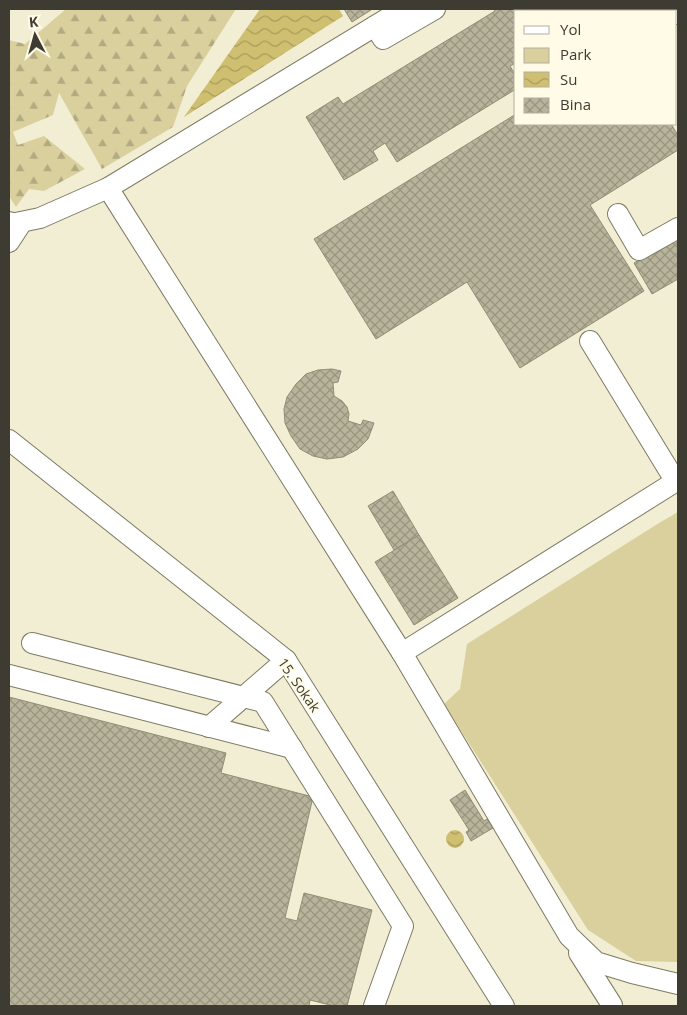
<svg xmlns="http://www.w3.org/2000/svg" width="687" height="1015" font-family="'Open Sans',sans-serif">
  <defs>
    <pattern id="forest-firs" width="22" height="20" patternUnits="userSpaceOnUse" patternTransform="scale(1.25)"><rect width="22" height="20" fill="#dad09d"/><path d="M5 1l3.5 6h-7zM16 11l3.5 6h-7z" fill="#b2aa81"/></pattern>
    <pattern id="water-waves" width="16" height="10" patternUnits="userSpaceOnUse" patternTransform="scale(1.25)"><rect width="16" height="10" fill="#cfbf70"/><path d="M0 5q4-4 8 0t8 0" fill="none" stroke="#a99c5d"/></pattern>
    <pattern id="building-cross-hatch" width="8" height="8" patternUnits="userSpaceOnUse" patternTransform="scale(1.25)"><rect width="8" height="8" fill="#b8b49b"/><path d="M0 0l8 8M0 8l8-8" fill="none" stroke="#97947f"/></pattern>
  </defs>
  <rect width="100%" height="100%" fill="#f2eed4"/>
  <!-- green -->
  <polygon fill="#dad09d" points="678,512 678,962 636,961 588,930 444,704 460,689 467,644 659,523"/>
  <!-- forest -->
  <polygon fill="url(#forest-firs)" points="66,9 236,9 187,86 173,127 102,169 59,93 53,115 13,132 18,145 44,136 85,169 44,191 29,189 16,207 9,196 9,40 25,44"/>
  <!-- water -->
  <g fill="url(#water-waves)">
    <polygon points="260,9 339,9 343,16 184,117"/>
    <circle cx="455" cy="839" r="9"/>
  </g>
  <!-- building -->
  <g fill="url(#building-cross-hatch)" stroke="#918d76">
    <polygon points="344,9 370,9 371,10 352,22"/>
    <polygon points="494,9 539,9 541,11 516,11 516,63 510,66 516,76 516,89 397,162 385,143 373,151 378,160 344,180 306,117 338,97 343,104 495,11"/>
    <polygon points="516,114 516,124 671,124 678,135 678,150 590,205 644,291 520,368 467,282 376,339 314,239"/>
    <polygon points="678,237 678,279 652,294 634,263"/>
    <polygon points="332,369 341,371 338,382 333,383 334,396 342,401 347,407 349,414 348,421 361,425 363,420 374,423 368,439 358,449 343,457 327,459 313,456 300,449 291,436 285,423 284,409 287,397 296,384 306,374 318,370"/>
    <polygon points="393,491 419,535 394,550 368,506"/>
    <polygon points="419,535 458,598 414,625 375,562"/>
    <polygon points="9,697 226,753 221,773 313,797 285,918 297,921 304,893 372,910 347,1006 334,1006 310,1000 309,1006 9,1006"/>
    <polygon points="465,790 484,821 487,819 493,828 471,841 466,832 469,830 450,800"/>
  </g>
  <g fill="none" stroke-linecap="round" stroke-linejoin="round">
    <defs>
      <g id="minor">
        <polyline points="675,9 678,14"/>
        <polyline points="375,26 383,39 435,9"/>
        <polyline points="108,188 403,9"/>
        <polyline points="618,214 639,250 678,228"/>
        <polyline points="9,222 11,224 40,218 108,188 402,653 569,936 596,962 632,973 678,984"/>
        <polyline points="9,242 22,222"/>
        <polyline points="590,341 676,482"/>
        <polyline points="9,440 286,660 504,1006"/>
        <polyline points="32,643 263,702 403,926 374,1006"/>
        <polyline points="402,653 678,480"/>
        <polyline points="9,675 292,748"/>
        <polyline points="209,727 286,660"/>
        <polyline points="579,953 612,1005"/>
      </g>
    </defs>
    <!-- minor casing -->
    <use href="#minor" stroke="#7e7a63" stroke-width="22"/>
    <!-- minor -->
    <use href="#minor" stroke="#fff" stroke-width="20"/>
  </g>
  <g text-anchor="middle" stroke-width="4" stroke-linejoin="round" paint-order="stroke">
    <!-- street labels -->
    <g font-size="14" fill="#3e3c32" stroke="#fffbe7">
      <text transform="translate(299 685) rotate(55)" y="5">15. Sokak</text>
    </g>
  </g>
  <!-- border -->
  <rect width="687" height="1015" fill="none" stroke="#3e3c32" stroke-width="20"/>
  <!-- legend -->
  <rect x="514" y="10" width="162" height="115" fill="#fffbe7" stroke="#b2af9f"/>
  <rect x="524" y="26" width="25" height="8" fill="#ffffff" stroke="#b2af9f"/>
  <text x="560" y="35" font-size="15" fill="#3e3c32">Yol</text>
  <rect x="524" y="48" width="25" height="15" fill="#dad09d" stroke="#b2af9f"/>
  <text x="560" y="60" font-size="15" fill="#3e3c32">Park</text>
  <rect x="524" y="72" width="25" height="15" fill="url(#water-waves)" stroke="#b2af9f"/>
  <text x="560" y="85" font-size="15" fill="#3e3c32">Su</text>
  <rect x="524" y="98" width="25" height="15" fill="url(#building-cross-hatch)" stroke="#b2af9f"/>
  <text x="560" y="110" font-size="15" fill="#3e3c32">Bina</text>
  <!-- north arrow -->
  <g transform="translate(35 35) rotate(354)" stroke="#fffbe7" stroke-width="4" paint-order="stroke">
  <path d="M0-4L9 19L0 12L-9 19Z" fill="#3e3c32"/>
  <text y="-8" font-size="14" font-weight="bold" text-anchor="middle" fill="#3e3c32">K</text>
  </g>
</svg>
